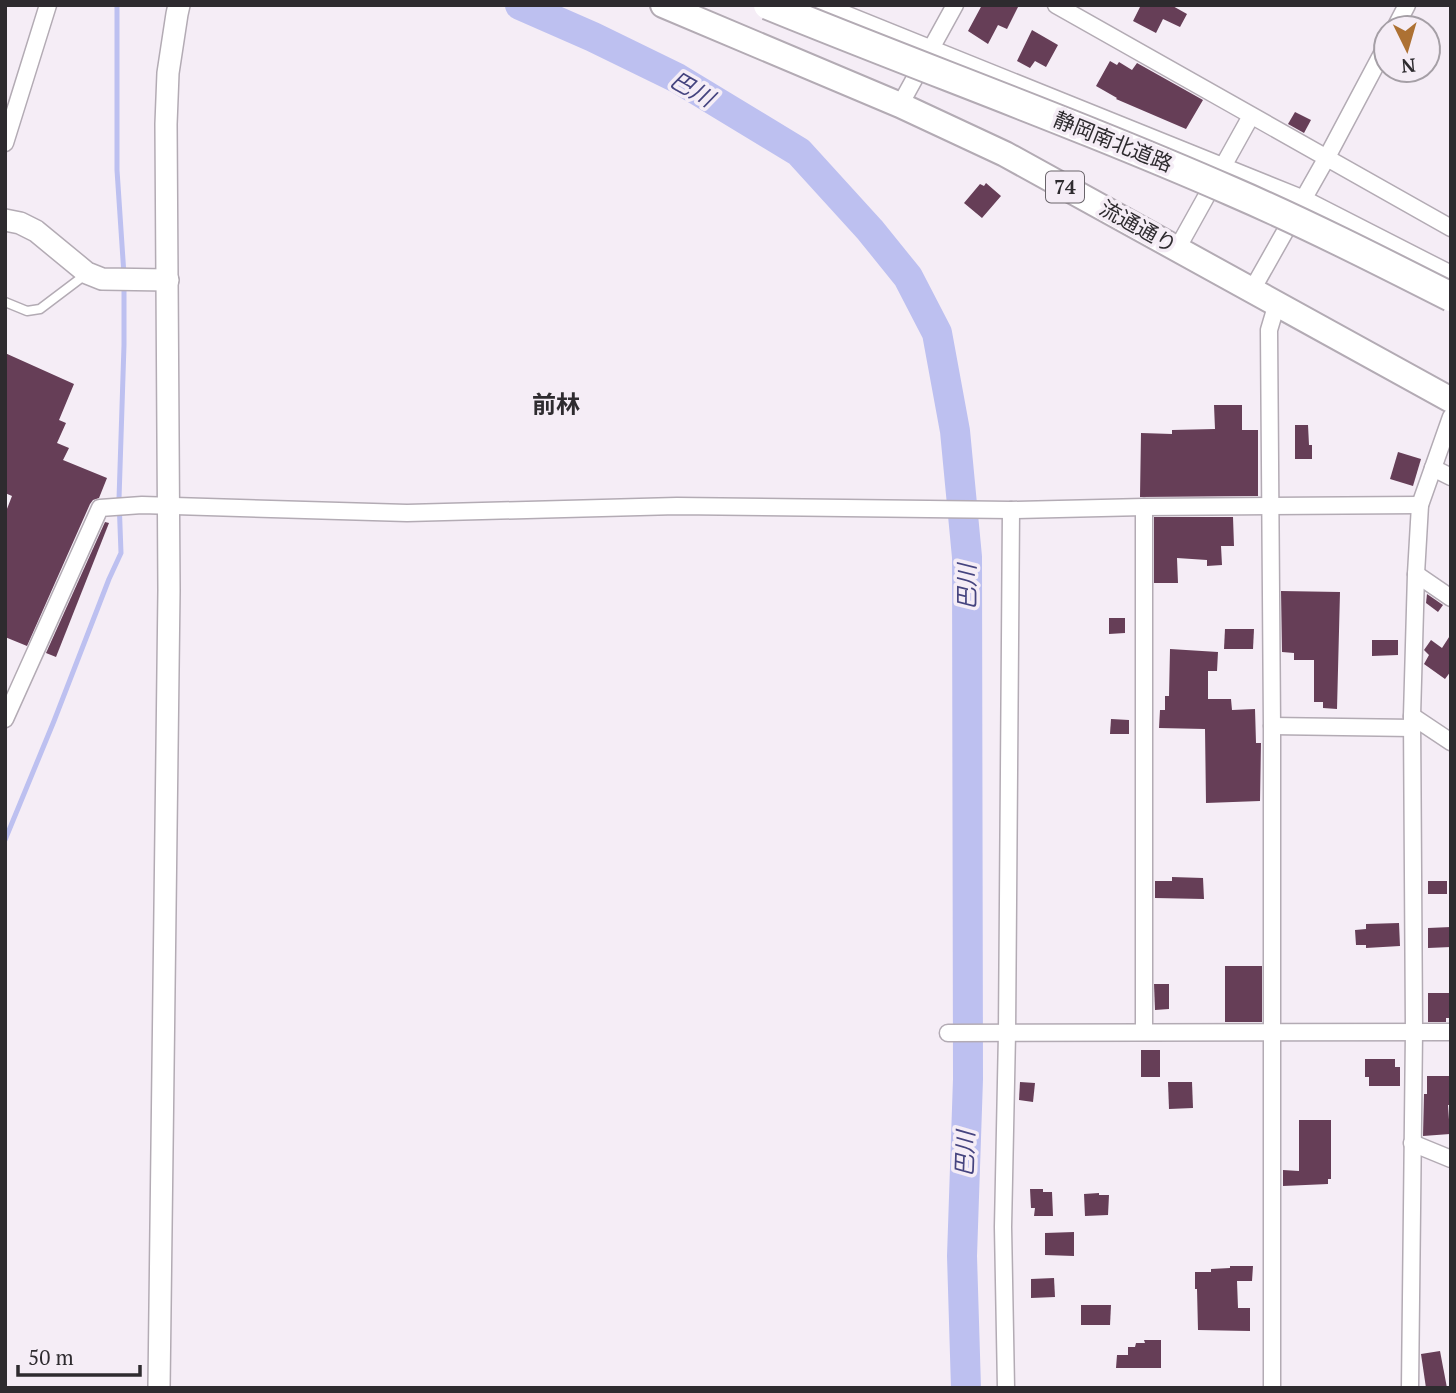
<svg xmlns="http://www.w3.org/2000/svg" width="1456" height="1393" font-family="'PT Serif','Noto Sans JP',serif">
  <rect width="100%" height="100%" fill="#f5edf6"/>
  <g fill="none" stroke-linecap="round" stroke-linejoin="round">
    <!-- stream -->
    <g stroke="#bdc0f0" stroke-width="5">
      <polyline points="117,5 117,170 124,275"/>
      <polyline points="5,840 54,721 109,579 121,553 119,499 124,345 124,285"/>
    </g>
    <!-- river -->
    <polyline stroke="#bdc0f0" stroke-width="30" points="520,5 593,37 677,78 799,152 870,230 908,277 937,333 955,431 967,557 968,1079 962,1256 966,1388"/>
  </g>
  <!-- building -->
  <g fill="#663e57">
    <polygon points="982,5 1019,5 1007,29 998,25 988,44 968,31"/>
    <polygon points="1136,5 1171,5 1187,14 1180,27 1163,19 1156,33 1133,21 1140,7"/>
    <polygon points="1032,30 1058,45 1046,67 1035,61 1030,68 1017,61"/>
    <polygon points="1110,61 1117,65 1119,62 1132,70 1137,63 1203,100 1186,129 1116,99 1117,98 1096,86"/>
    <polygon points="1295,112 1311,120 1304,133 1288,124"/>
    <polygon points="986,183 1001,196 982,218 964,203 980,184 984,186"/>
    <polygon points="5,353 74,384 59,420 66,423 57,443 69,448 63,460 107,478 99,498 93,500 90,504 27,646 5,637 5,514 12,496 5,493"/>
    <polygon points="1214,405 1242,405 1242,430 1258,430 1258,496 1140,497 1141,433 1172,434 1172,430 1215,429"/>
    <polygon points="1295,425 1308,425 1309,445 1312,445 1312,459 1295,459"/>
    <polygon points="1398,452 1421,459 1413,486 1390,479"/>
    <polygon points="1154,517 1233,517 1234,546 1221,546 1222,565 1207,566 1207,560 1177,558 1178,583 1154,583"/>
    <polygon points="105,522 109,523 56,657 46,653"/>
    <polygon points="1281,591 1340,592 1337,709 1323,708 1323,702 1314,702 1314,660 1294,660 1294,653 1282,652"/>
    <polygon points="1427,594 1443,605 1438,612 1426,603"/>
    <polygon points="1109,618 1125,618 1125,633 1109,634"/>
    <polygon points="1225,629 1254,629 1253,649 1224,649"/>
    <polygon points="1451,634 1451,671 1445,679 1424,664 1429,655 1424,650 1431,640 1442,648"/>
    <polygon points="1372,640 1398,640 1398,655 1372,656"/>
    <polygon points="1170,649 1218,652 1217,671 1208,671 1208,699 1231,699 1232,710 1255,709 1256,743 1261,743 1260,801 1206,803 1205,729 1159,728 1160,710 1165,710 1165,696 1169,696"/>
    <polygon points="1111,719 1129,720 1129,734 1110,734"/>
    <polygon points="1172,877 1203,878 1204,899 1155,898 1155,881 1172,881"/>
    <rect x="1428" y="881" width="19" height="13"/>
    <polygon points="1399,923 1400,946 1366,948 1366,945 1356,945 1355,930 1366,929 1366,924"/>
    <polygon points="1451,927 1451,947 1428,948 1428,928"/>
    <rect x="1225" y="966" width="37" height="56"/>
    <polygon points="1154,984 1169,984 1169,1009 1155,1010"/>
    <polygon points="1428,993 1451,993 1451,1018 1446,1018 1446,1022 1428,1022"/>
    <rect x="1141" y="1050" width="19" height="27"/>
    <polygon points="1365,1059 1395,1059 1395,1067 1400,1067 1400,1086 1369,1086 1369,1077 1365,1077"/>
    <polygon points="1427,1076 1451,1076 1451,1105 1448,1105 1450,1134 1423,1136 1424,1094 1427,1094"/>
    <polygon points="1020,1082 1035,1083 1033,1102 1019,1100"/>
    <polygon points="1168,1082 1192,1082 1193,1108 1169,1109"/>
    <polygon points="1299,1120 1331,1120 1331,1179 1328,1179 1328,1184 1283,1186 1283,1170 1299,1171"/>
    <polygon points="1030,1189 1043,1189 1043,1192 1052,1192 1053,1216 1034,1216 1035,1208 1031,1208"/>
    <polygon points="1099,1193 1099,1195 1109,1195 1108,1215 1085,1216 1084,1194"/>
    <polygon points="1074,1232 1074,1256 1045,1255 1045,1233"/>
    <polygon points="1230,1266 1253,1266 1252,1281 1237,1281 1238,1308 1250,1308 1250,1331 1198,1330 1197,1289 1195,1289 1195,1272 1211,1272 1211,1269 1230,1268"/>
    <polygon points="1054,1278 1055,1297 1031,1298 1031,1279"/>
    <polygon points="1081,1305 1111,1305 1110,1325 1081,1325"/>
    <polygon points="1144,1340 1161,1340 1161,1368 1116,1368 1117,1355 1128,1355 1128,1347 1135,1347 1136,1343 1145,1343"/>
    <polygon points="1440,1351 1447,1388 1426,1388 1421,1354"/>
  </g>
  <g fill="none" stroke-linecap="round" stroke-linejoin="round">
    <defs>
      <polyline id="lane" points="5,302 27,311 40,309 85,275"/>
      <g id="street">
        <polyline points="823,5 1304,199 1451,274"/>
        <polyline points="1056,5 1451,228"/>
        <polyline points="1395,28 1407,5"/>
        <polyline points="900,105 955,5"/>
        <polyline points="5,143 48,5"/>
        <polyline points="1177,249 1251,116"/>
        <polyline points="1252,290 1326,159 1386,46"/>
        <polyline points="1433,468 1451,477"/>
        <polyline points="1144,507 1144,1032"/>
        <polyline points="1416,574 1451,598"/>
        <polyline points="1412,716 1451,742"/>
        <polyline points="5,719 100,508 142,505 407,513 677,506 1011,510 1144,507 1420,505"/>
        <polyline points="1272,726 1413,728"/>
        <polyline points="948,1033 1451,1032"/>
        <polyline points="1412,1143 1451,1159"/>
        <polyline points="1006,1388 1003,1227 1007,1033 1011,510"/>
        <polyline points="1272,1388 1272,726 1269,330 1277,303"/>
        <polyline points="1410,1388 1414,1031 1412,716 1416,574 1420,505 1451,417"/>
      </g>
      <g id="secondary">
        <polyline points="5,220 20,223 36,231 87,273 102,279 168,280"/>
        <polyline points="159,1388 169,590 166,124 168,73 177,14 179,5"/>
      </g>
      <polyline id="primary" points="663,5 900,105 1005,154 1451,400"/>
    </defs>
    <!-- lane casing -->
    <use href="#lane" stroke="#b3abb4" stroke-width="11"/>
    <!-- street casing -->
    <use href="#street" stroke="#b3abb4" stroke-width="19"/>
    <!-- secondary casing -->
    <use href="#secondary" stroke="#b3abb4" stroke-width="24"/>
    <!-- primary casing -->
    <use href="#primary" stroke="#b3abb4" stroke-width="28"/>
    <!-- lane -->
    <use href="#lane" stroke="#fff" stroke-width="8"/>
    <!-- street -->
    <use href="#street" stroke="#fff" stroke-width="16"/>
    <!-- secondary -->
    <use href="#secondary" stroke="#fff" stroke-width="21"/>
    <!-- primary -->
    <use href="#primary" stroke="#fff" stroke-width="24"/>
    <defs>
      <path id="highway-bridge" d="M768 5C922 68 1078 124 1231 191 1305 223 1378 260 1451 297"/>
    </defs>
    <!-- highway-bridge casing -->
    <use href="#highway-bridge" stroke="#b3abb4" stroke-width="32" stroke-linecap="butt"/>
    <!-- highway-bridge -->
    <use href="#highway-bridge" stroke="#fff" stroke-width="28"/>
  </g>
  <g text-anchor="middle" stroke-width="7" stroke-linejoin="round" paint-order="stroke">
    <!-- shield labels -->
    <rect fill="#f5edf6" stroke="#6a656b" stroke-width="2" x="1046" y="171.5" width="38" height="31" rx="5"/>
    <g font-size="19" font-weight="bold" fill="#2e2b2f">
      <text x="1065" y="194">74</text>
    </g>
    <!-- street labels -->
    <g font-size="21" fill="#2e2b2f" stroke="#f5edf6">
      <text transform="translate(1113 142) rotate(22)" y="7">静岡南北道路</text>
      <text transform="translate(1138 227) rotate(29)" y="7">流通通り</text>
    </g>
    <!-- water labels -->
    <g font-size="23" font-style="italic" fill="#45447f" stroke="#f5edf6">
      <text transform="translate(692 89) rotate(30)" y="8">巴川</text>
      <text transform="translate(967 587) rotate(-90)" y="8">巴川</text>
      <text transform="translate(965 1154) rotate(-88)" y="8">巴川</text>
    </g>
    <!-- quarter labels -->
    <g font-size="24" font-weight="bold" fill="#2e2b2f" stroke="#f5edf6">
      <text x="556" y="413">前林</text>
    </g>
  </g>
  <!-- border -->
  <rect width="1456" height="1393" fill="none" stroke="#2e2b2f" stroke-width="14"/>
  <!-- north arrow -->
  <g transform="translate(1407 49) rotate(175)"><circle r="33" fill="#f5edf6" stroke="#a59fa6" stroke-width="2"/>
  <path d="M0-5L12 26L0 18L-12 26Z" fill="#ad7133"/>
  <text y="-10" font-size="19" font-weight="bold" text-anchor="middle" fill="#2e2b2f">N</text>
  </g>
  <!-- scale -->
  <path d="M18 1365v10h122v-10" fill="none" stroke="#2e2b2f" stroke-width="3.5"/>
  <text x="28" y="1365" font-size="21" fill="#2e2b2f" stroke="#f5edf6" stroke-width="5" paint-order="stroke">50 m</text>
</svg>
